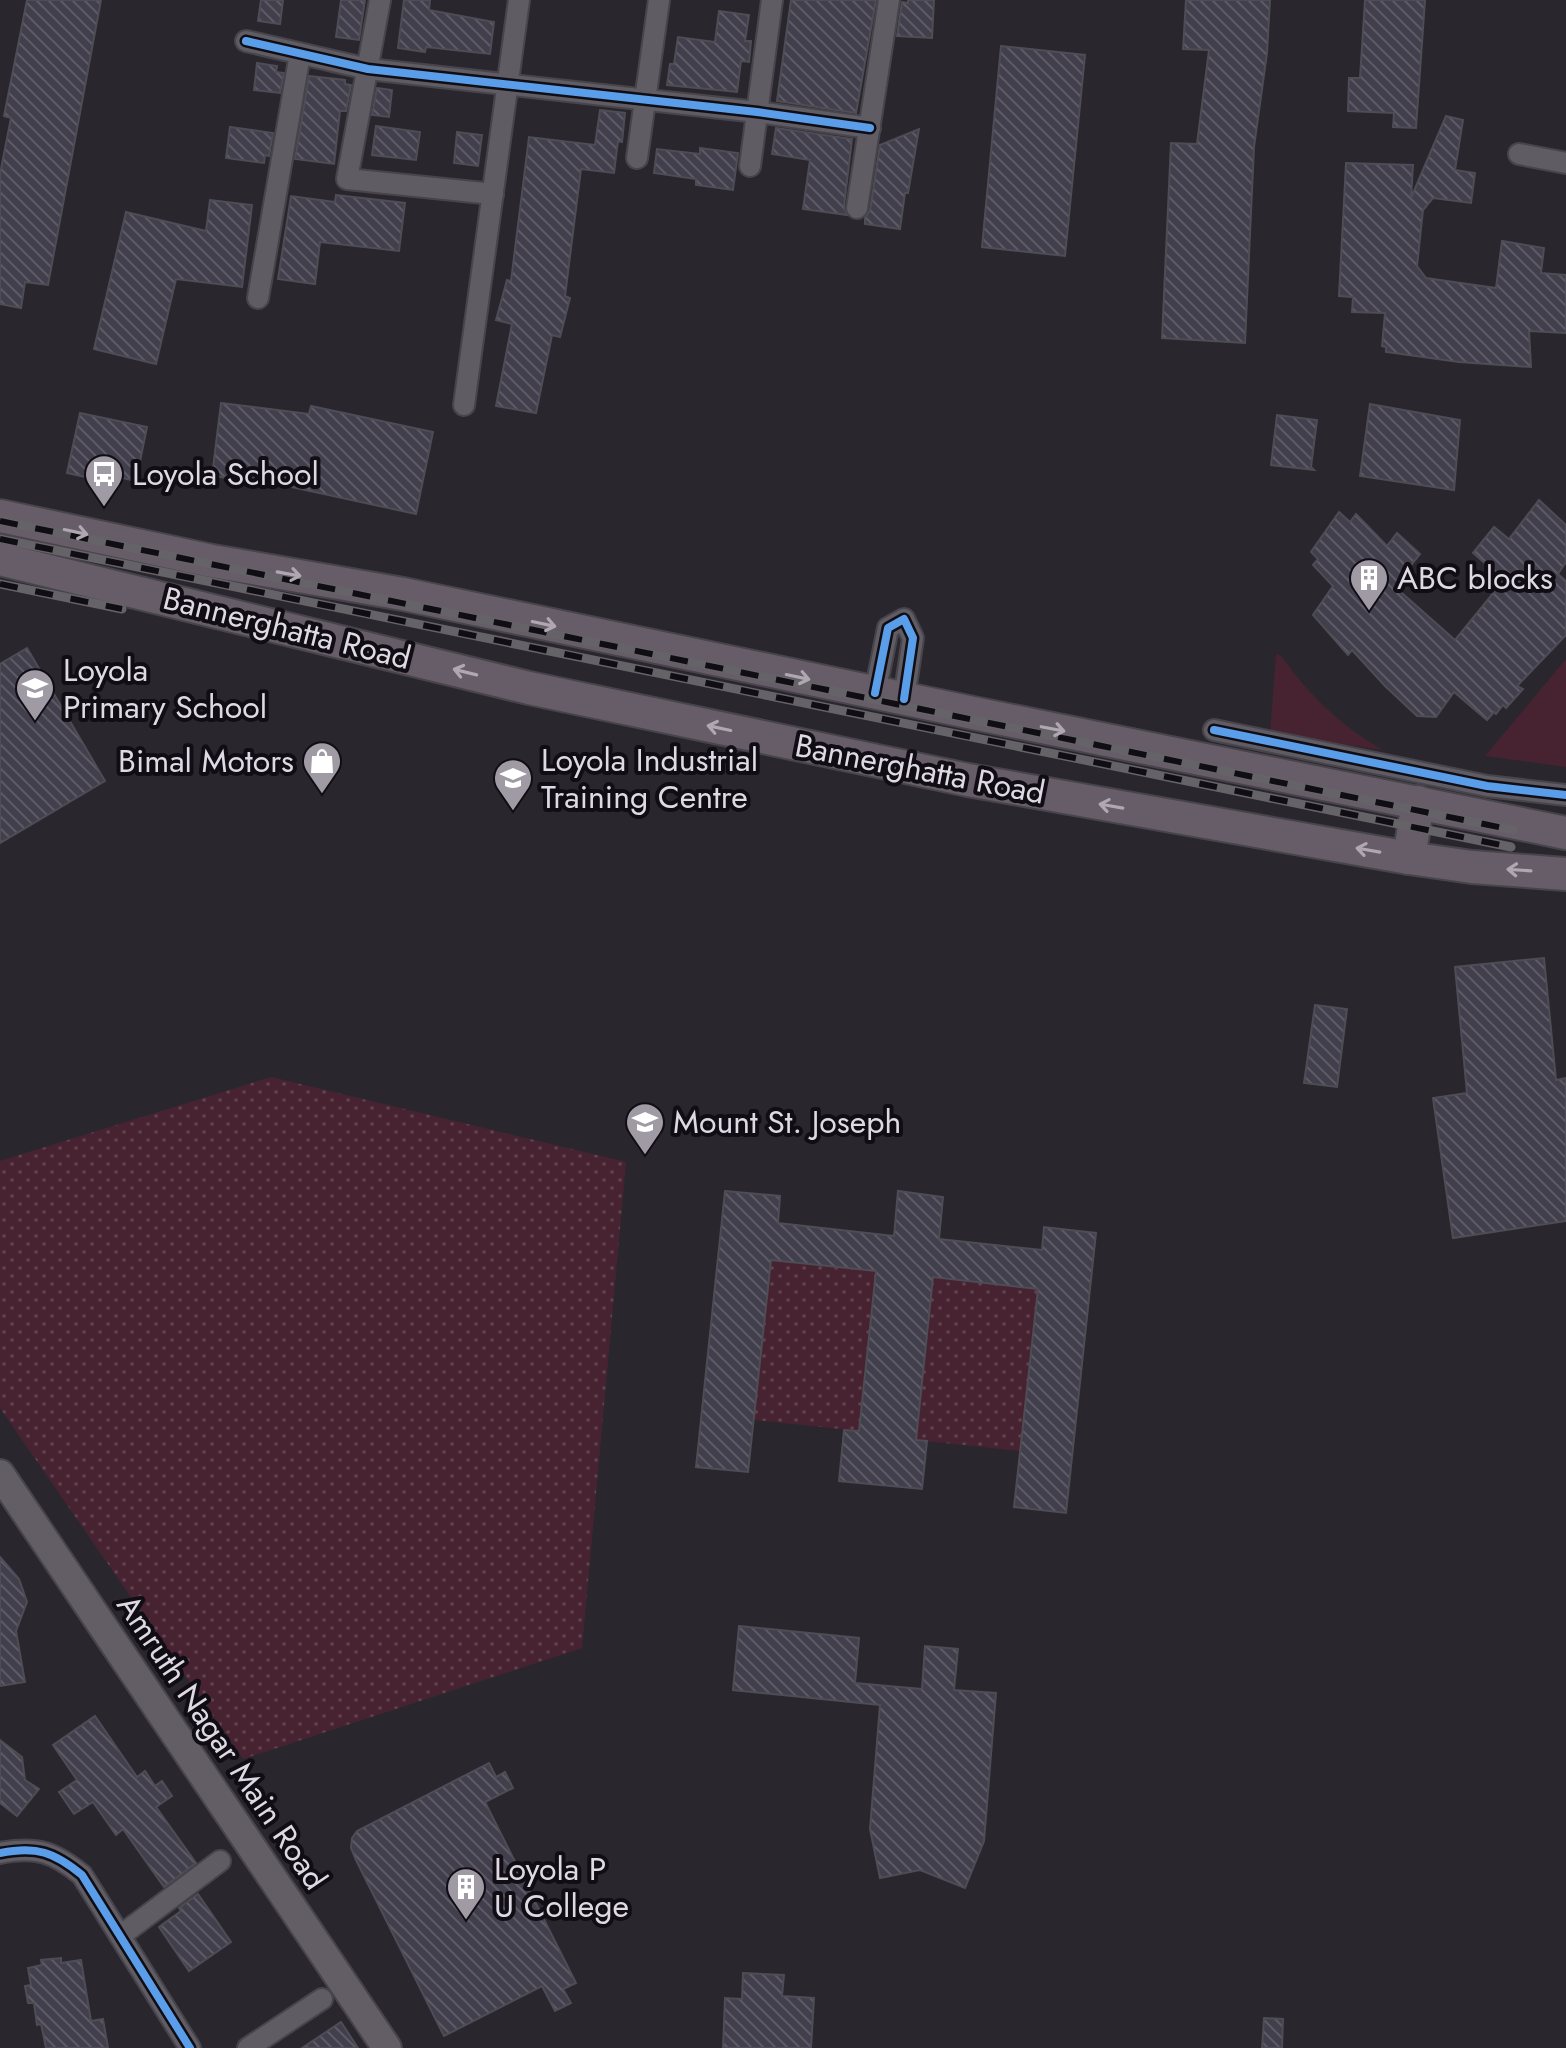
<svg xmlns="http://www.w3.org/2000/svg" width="1566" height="2048" font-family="Jost,sans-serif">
  <defs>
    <pattern id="park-dots" width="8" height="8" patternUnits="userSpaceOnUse" patternTransform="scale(2)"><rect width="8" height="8" fill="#472331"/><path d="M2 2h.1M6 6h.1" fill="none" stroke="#61424f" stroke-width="1.8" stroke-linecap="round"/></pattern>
    <pattern id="building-back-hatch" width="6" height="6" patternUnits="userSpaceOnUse" patternTransform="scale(2)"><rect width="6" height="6" fill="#423f4d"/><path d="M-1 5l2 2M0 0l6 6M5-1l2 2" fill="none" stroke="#5d5a66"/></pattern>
  </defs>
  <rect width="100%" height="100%" fill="#2a262e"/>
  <!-- grass -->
  <g fill="#472331">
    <path d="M1276 654 1281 656C1308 694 1342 727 1383 750L1270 734Z"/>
    <polygon points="1566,659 1566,767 1485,756"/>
  </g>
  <!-- park -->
  <g fill="url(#park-dots)">
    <polygon points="271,1077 626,1162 582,1648 243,1759 0,1408 0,1161"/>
    <polygon points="771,1260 876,1271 859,1431 754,1420"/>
    <polygon points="933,1277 1038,1289 1021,1451 916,1440"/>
  </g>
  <!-- building -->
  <g fill="url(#building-back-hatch)" stroke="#4e4c54" stroke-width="2">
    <polygon points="27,0 101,0 48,285 25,282 21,308 0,304 0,174 11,118 4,116"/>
    <polygon points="261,0 283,0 280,24 258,21"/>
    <polygon points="341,0 365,0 359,40 336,37"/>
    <polygon points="404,0 430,0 429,10 494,22 490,54 426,47 425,52 398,48"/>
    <polygon points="791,0 876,0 856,113 777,101"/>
    <polygon points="908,0 934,0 932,38 897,36 902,2 908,3"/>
    <polygon points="1186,0 1270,0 1267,53 1254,147 1245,343 1162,338 1171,143 1197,144 1209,50 1183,49"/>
    <polygon points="1365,0 1425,0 1416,128 1393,127 1394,113 1348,111 1349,78 1360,78"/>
    <polygon points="719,11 749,15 745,41 751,41 749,62 741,61 737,92 667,85 670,64 674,64 678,37 715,42"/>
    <polygon points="1001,46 1085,55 1065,256 982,247"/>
    <polygon points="257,63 277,66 276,72 284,73 280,93 254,90"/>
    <polygon points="309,76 345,80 345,84 351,85 346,111 340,111 334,164 295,159"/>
    <polygon points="377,88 392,90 389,117 372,115"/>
    <polygon points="600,110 625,113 622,142 618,141 614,173 581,169 565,296 570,298 560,337 552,335 536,413 496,406 512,324 496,320 507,280 511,281 529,137 595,145"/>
    <polygon points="1446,116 1463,120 1455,170 1475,173 1471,203 1433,198 1423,210 1417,266 1426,278 1496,288 1502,241 1544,248 1541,273 1566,275 1566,333 1529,331 1531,367 1459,362 1386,352 1386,347 1382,346 1385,313 1352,312 1353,297 1339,296 1346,163 1413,165 1411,198"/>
    <polygon points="376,126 420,132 416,160 372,155"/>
    <polygon points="230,127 273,133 269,156 265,155 264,163 226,158"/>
    <polygon points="776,128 852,139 844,206 847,215 803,209 810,160 772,154"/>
    <polygon points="919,129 908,193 905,193 900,229 865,224 865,218 870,210 880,145"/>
    <polygon points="457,132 482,135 478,166 454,163"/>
    <polygon points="700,148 738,153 733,190 696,185 696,179 654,173 657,149 700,154"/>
    <polygon points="336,195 405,203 399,251 320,242 315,284 278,279 291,196 335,202"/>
    <polygon points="210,200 252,205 242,287 176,279 156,364 94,349 126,212 206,231"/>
    <polygon points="221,403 309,414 311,406 433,432 416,514 287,486 212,476"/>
    <polygon points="1370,404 1460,420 1454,490 1360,476"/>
    <polygon points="80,413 147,427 136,481 91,471 90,478 67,473"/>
    <polygon points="1277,415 1317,420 1311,467 1314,470 1271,465"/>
    <polygon points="1539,500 1566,525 1566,562 1558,574 1566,581 1566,635 1517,686 1523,689 1506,708 1503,705 1496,714 1494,712 1487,720 1454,692 1436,717 1417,716 1385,686 1352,650 1348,655 1313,615 1333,586 1313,565 1318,559 1311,552 1339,512 1350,522 1356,514 1387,546 1397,533 1420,554 1394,586 1455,640 1504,580 1473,553 1494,527 1509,539"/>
    <polygon points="27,648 105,781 0,843 0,664"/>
    <polygon points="1544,958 1556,1080 1566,1078 1566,1221 1453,1238 1433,1098 1467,1093 1455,967"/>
    <polygon points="1315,1005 1347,1009 1337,1087 1304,1083"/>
    <polygon points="725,1191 780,1196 778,1223 894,1236 898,1191 943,1197 939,1239 1042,1250 1044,1227 1096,1233 1066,1513 1014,1507 1038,1289 933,1277 916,1440 927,1441 922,1489 839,1481 844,1430 859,1431 876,1271 771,1260 748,1472 696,1467"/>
    <polygon points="0,1557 19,1579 27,1602 16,1631 25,1682 0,1686"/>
    <polygon points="739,1626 859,1638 855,1683 922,1689 925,1646 958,1649 954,1690 996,1693 984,1841 965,1888 920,1870 880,1878 870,1829 880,1705 733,1690"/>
    <polygon points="95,1716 137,1777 145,1771 155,1786 162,1781 172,1796 156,1807 196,1863 164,1887 123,1829 116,1835 93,1802 74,1814 59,1792 77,1780 53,1745"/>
    <polygon points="0,1740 22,1757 25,1780 39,1789 17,1816 0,1803"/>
    <polygon points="489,1763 496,1777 505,1772 513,1788 485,1802 576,1983 563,1989 571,2003 555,2011 542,1986 444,2036 356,1860 351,1848 352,1838 357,1831"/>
    <polygon points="198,1894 231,1942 189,1971 159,1927 181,1911 179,1908"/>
    <polygon points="61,1958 61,1963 81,1960 91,2021 103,2019 108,2048 46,2048 41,2024 37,2025 34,2003 28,2003 25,1986 31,1985 28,1968 42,1965 41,1960"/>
    <polygon points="743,1973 784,1975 782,1996 814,1998 811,2048 723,2048 725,1998 742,1999"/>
    <polygon points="1264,2018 1283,2019 1282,2048 1262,2048"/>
    <polygon points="341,2022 358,2048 302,2048"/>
  </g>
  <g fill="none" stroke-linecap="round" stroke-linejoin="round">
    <defs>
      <g id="street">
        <polyline points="380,0 347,179 493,194"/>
        <polyline points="246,41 368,69 757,112 870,128"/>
        <polyline points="1519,154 1566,163"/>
        <polyline points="637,158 659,0"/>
        <polyline points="750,166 772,0"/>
        <polyline points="857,208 889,0"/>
        <polyline points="258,298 300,54"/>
        <polyline points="464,405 519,0"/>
        <polyline points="875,693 888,628 904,619 913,638 904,699"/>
        <polyline points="1214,730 1487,786 1566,795"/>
        <path d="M0 1853C37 1846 54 1852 82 1875L190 2048"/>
        <polyline points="120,1936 220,1861"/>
        <polyline points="248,2048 322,1999"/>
      </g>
      <polyline id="secondary" points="0,1474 387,2048"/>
      <g id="primary">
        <polyline points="0,516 212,561 403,594 978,714 1566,833"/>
        <polyline points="0,559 529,688 968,780 1409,858 1472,867 1566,874"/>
        <polyline points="1409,858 1418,802"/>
      </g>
    </defs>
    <!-- street casing -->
    <use href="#street" stroke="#48444b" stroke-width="24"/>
    <!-- secondary casing -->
    <use href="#secondary" stroke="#48444b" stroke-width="32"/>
    <!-- primary casing -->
    <use href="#primary" stroke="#48444b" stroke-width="36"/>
    <!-- street -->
    <use href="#street" stroke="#605c64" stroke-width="20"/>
    <!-- secondary -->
    <use href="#secondary" stroke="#635d65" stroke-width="28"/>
    <!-- primary -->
    <use href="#primary" stroke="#665d68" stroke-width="32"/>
    <defs>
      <g id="rail">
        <polyline points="0,521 1513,830"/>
        <polyline points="0,539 1511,847"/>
        <polyline points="0,584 122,609"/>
      </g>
    </defs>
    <!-- rail casing -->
    <use href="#rail" stroke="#656268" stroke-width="9"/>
    <!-- rail -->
    <use href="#rail" stroke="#110d14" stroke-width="6" stroke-dasharray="18" stroke-linecap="butt"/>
    <defs>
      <g id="cycleway">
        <polyline points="246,41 368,69 757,112 870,128"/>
        <polyline points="875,693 888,628 904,619 913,638 904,699"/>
        <polyline points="1214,730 1487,786 1566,795"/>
        <path d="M0 1853C37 1846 54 1852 82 1875L190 2048"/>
      </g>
    </defs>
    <!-- cycleway casing -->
    <use href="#cycleway" stroke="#110d14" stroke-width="13"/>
    <!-- cycleway -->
    <use href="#cycleway" stroke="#5a9eea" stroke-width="8"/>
  </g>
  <!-- one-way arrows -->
  <defs><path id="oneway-shaft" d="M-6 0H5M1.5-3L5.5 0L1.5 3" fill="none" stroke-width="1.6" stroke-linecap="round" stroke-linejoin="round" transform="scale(2)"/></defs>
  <g stroke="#afa7b2">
    <use href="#oneway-shaft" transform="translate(76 532) rotate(12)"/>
    <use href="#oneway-shaft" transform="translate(289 574) rotate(10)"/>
    <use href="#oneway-shaft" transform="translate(544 624) rotate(12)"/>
    <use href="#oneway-shaft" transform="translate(465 672) rotate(-166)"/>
    <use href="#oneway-shaft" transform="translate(798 677) rotate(12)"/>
    <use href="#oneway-shaft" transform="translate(719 728) rotate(-168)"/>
    <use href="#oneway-shaft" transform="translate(1053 729) rotate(11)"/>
    <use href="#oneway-shaft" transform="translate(1111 806) rotate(-170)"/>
    <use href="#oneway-shaft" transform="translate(1368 850) rotate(-170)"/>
    <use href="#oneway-shaft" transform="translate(1519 870) rotate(-176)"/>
  </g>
  <!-- icons -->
  <defs>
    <symbol id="bus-pin" viewBox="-11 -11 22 30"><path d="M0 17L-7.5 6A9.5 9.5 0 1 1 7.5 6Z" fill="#a09aa4" stroke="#110d14"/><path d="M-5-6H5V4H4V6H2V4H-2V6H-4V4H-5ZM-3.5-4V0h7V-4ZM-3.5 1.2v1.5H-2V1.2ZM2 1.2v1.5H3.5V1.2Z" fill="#fff"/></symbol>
    <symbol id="building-pin" viewBox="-11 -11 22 30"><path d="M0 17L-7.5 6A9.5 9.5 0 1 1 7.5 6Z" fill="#a09aa4" stroke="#110d14"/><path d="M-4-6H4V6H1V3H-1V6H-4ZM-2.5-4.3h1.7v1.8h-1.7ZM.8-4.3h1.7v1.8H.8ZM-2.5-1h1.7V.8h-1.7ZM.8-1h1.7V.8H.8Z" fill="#fff"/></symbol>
    <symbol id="school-pin" viewBox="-11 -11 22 30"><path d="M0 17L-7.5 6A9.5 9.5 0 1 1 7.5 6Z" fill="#a09aa4" stroke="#110d14"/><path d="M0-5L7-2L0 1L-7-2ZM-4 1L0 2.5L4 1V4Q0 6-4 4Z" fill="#fff"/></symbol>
    <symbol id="shop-pin" viewBox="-11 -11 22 30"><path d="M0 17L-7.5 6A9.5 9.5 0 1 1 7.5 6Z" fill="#a09aa4" stroke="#110d14"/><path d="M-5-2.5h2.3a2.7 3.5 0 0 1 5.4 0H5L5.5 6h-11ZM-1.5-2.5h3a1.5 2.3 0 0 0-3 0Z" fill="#fff"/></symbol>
    <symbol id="university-pin" viewBox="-11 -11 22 30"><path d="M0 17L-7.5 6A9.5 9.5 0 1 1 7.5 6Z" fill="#a09aa4" stroke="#110d14"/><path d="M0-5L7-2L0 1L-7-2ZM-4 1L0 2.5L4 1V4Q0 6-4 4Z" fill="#fff"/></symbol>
  </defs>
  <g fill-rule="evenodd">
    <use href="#bus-pin" x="82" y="452" width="44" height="60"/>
    <use href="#building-pin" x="1347" y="556" width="44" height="60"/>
    <use href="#school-pin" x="13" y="666" width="44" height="60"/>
    <use href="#shop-pin" x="300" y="739" width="44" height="60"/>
    <use href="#university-pin" x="491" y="756" width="44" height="60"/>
    <use href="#school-pin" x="623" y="1100" width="44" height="60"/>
    <use href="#building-pin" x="444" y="1865" width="44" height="60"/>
  </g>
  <g text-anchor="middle" stroke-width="8" stroke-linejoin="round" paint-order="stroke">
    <!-- poi labels -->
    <g font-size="32" fill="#dfd9e4" stroke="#110d14" text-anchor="start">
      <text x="132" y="485">Loyola School</text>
      <text x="1397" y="589">ABC blocks</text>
      <text x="63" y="681">Loyola<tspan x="63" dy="37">Primary School</tspan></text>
      <text x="541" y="771">Loyola Industrial<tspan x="541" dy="37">Training Centre</tspan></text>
      <text x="294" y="772" text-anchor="end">Bimal Motors</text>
      <text x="673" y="1133">Mount St. Joseph</text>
      <text x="494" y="1880">Loyola P<tspan x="494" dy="37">U College</tspan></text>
    </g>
    <!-- street labels -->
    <g font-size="32" fill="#dfd9e4" stroke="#110d14">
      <text transform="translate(287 628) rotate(14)" y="11">Bannerghatta Road</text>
      <text transform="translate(920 769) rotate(11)" y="11">Bannerghatta Road</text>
      <text transform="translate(222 1742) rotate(56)" y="11">Amruth Nagar Main Road</text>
    </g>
  </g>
</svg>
